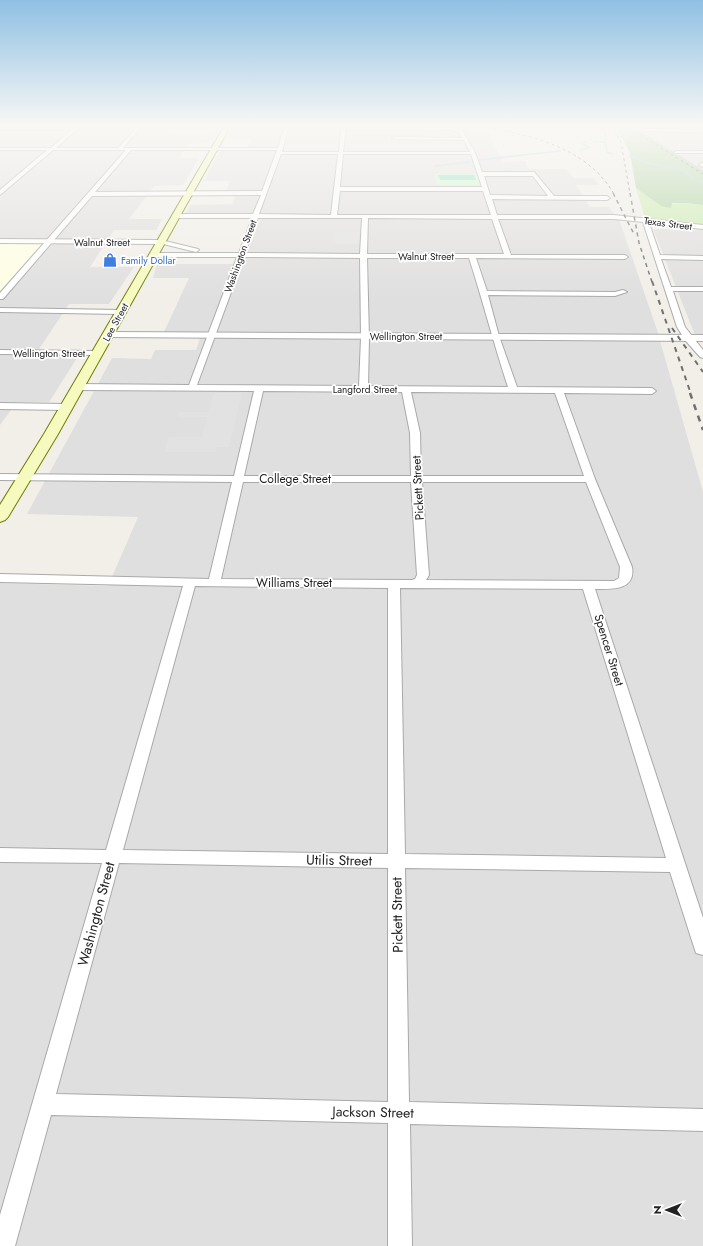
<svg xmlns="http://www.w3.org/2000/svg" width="703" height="1246" font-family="Jost,sans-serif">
  <rect width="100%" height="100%" fill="#f2efe9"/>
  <!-- residential -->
  <g fill="#e0dfdf">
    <polygon points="85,125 144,125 143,127 172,127 167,135 214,135 208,143 189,144 179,158 199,158 183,185 154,186 129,219 162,219 156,230 114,230 90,267 134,267 109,304 69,304 35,355 79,355 49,402 17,402 0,425 0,129 79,129"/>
    <polygon points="251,125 456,125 480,130 488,133 503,162 525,161 529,169 566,169 574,178 594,178 599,185 576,185 590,207 609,207 620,222 657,330 703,492 703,1246 0,1246 0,583 108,586 138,517 27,514 112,358 151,359 155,350 196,350 202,332 164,332 189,278 153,278 157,264 243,264 262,214 186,214 190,205 233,204 236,193 226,192 230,181 204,181 221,150 246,150 252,138 226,138 232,127 250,127"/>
    <polygon points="630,125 666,125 671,129 703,129 703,170"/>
    <polygon points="653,229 703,230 703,335 695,335"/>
  </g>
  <!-- education -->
  <polygon fill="#ffffe5" points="0,244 42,244 0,291"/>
  <!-- religious -->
  <polygon fill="#d0d0d0" points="666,125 703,125 703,129 671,129"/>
  <!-- grass -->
  <path fill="#cdebb0" d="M636 188 661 206C675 202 688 203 703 205V225H688L645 218Z"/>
  <!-- forest -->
  <polygon fill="#add19e" points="615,125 661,125 631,125 703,170 703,205 686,203 672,203 671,208 661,206 636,188 630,153"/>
  <!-- park -->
  <polygon fill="#c8facc" points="434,174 476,174 481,188 438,188"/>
  <!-- pitch -->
  <polygon fill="#88e0be" points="438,175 474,175 476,180 440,180"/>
  <!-- parking -->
  <g fill="#e2e2e2">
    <polygon points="336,232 359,232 359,244 335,244"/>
    <polygon points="214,393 242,393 229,447 217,447 216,452 164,452 169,437 202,437 207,417 178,417 179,412 208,412"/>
  </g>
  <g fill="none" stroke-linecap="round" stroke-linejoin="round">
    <!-- stream -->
    <g stroke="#aad3df" stroke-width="1.5">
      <polyline points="600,125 606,134 605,141 607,152 612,154"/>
      <polyline points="594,142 605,142"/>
      <polyline points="580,150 589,148 581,143 586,142"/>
      <polyline points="630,156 651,164 683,170 692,178 703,183"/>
      <polyline points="480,160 560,151"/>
      <polyline points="435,166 470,162"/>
    </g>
    <defs>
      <g id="minor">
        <path d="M78 125H82L56 148H118L139 125H143L123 148H278L285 125H289L282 152H339L342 125H346V127L452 128 463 131 476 155 482 172H534L554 196H607L610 198 607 200 492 199 497 215H614L703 225V229L649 223 660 255 703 256V260L661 259 671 287H703V291H673L685 327 703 350V358L700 357 685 340 677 327 643 222 614 219H498L511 255H625L628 257 625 259 476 258 487 291 615 292 623 290 627 292 615 296 488 295 499 336 517 387 652 388 656 391 652 394 564 393 595 479 632 567C636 591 611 589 595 589L703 918V955L696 953 694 947 670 872 405 868 409 1102 703 1109V1131L410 1124 412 1246H388V1123L51 1115 15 1246H0V1215L102 863 0 862V848L106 850 183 586 0 582V574L209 579 232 482 0 480V474L234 476 254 391 78 390 74 387 78 384 189 385 237 257H153L150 255 153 253H239L252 218H177L174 216 177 214H253L261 195 92 196 3 299H0V293L126 150H53L0 195V190L47 150H0V148H51L72 129H0V127H75ZM346 129 452 130 459 132 462 138 394 137 392 138 394 139 464 140 470 152H343ZM131 150H277L262 191 95 192ZM281 154H338L331 215 259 214ZM343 154H471L482 187H340ZM484 176H533L548 196 490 195ZM340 191H483L491 215H337ZM258 218H362L360 254 245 253ZM368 218 492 219 504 254H367ZM244 257 360 258 361 338 359 386 197 385ZM367 258H469C483 301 494 345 508 387L368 386 369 338ZM263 391 402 392 410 433 411 476H244ZM411 392 555 393 584 476H421L420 433ZM243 482H411L417 575 415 579 412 580 221 579ZM422 482H586L620 567 619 578 614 581 426 580 429 575ZM195 586 388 588V854L123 850ZM400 588 583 589 666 858 405 854ZM119 863 388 868V1102L56 1094Z"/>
        <polygon points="643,129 703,130 703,132 645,131"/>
        <polygon points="676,151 703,151 703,153 674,153"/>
        <polygon points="702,163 703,163 703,167 699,165"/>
        <polygon points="161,240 198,249 199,250 196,252 159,243 159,241"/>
        <polygon points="0,308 120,310 124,312 120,314 0,312"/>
        <polygon points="0,350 97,351 101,353 97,355 0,354"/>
        <polygon points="0,403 66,404 71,407 66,410 0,409"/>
      </g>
      <g id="tertiary">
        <polygon points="0,239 161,240 165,242 161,244 0,243"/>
        <polygon points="108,332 703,335 703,341 105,337 103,335"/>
      </g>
      <polygon id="secondary" points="225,125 231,125 58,434 8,517 5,520 0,522 0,505 44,434"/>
    </defs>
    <!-- minor casing -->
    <use href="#minor" stroke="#a9a9a9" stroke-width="2"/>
    <!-- tertiary casing -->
    <use href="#tertiary" stroke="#a9a9a9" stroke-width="2"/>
    <!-- secondary casing -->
    <use href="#secondary" stroke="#707d05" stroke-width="2"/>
    <!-- minor -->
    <use href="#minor" fill="#fff" fill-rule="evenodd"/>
    <!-- tertiary -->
    <use href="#tertiary" fill="#fff" fill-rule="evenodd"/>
    <!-- secondary -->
    <use href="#secondary" fill="#f7fabf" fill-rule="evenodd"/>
    <!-- rail-far3 -->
    <g stroke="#707070" stroke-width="1" stroke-dasharray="3 3" stroke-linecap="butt">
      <path d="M470 125C522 133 585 144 614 194"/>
      <polyline points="611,125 621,142 630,194"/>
      <polyline points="625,125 703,174"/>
    </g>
    <!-- rail-far2 -->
    <g stroke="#707070" stroke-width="1.5" stroke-dasharray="4 4" stroke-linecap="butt">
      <polyline points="613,193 634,234"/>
      <polyline points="630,193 639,243 652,282"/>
    </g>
    <!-- rail-far1 -->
    <g stroke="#707070" stroke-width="2" stroke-dasharray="5 5" stroke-linecap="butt">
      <polyline points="652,281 691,394"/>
      <polyline points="672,328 703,372"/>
    </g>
    <!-- rail -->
    <polyline stroke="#707070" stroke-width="2.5" stroke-dasharray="6 6" stroke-linecap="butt" points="690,393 703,430"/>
  </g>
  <!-- sky -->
  <linearGradient id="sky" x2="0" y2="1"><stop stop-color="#8fc0e4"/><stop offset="0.42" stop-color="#f9f8f5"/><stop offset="1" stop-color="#f9f8f5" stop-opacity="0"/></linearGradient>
  <rect width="703" height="299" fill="url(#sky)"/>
  <!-- icons -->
  <defs>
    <symbol id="shop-bare" viewBox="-9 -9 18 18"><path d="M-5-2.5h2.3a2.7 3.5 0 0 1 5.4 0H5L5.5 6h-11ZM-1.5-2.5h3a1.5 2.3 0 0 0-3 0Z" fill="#3f7fe0" stroke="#fff" stroke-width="2.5" paint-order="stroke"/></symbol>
  </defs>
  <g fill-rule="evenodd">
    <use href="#shop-bare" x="100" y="250" width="20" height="20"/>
  </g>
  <g text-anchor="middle" stroke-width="3.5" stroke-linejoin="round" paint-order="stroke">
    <!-- far-street labels -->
    <g font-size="10" fill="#222" stroke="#fff">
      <text transform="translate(668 223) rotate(7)" y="4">Texas Street</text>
      <text x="102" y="246">Walnut Street</text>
      <text transform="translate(240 256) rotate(-70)" y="4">Washington Street</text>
      <text x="426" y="260">Walnut Street</text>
      <text transform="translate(115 322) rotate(-61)" y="4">Lee Street</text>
      <text x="406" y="340">Wellington Street</text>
      <text x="49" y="357">Wellington Street</text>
      <text x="365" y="393">Langford Street</text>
    </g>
    <!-- far-shop labels -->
    <g font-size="10" fill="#366cbe" stroke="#fff" text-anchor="start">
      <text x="121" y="264">Family Dollar</text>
    </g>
    <!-- street labels -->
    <g font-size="12" fill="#222" stroke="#fff">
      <text x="295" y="483">College Street</text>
      <text transform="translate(418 488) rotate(-93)" y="4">Pickett Street</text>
      <text x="294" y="587">Williams Street</text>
      <text transform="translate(609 650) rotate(73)" y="4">Spencer Street</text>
    </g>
    <!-- near-street labels -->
    <g font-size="14" fill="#222" stroke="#fff">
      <text transform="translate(339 860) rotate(1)" y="5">Utilis Street</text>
      <text transform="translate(96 914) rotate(-75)" y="5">Washington Street</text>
      <text transform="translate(397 915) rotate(-91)" y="5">Pickett Street</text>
      <text transform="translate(373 1112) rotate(1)" y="5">Jackson Street</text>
    </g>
  </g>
  <!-- north arrow -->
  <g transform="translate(667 1210) rotate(270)" stroke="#ffffff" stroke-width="3" paint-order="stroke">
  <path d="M0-3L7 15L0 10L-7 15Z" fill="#222222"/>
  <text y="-6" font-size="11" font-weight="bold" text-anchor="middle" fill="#222222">N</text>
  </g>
</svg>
